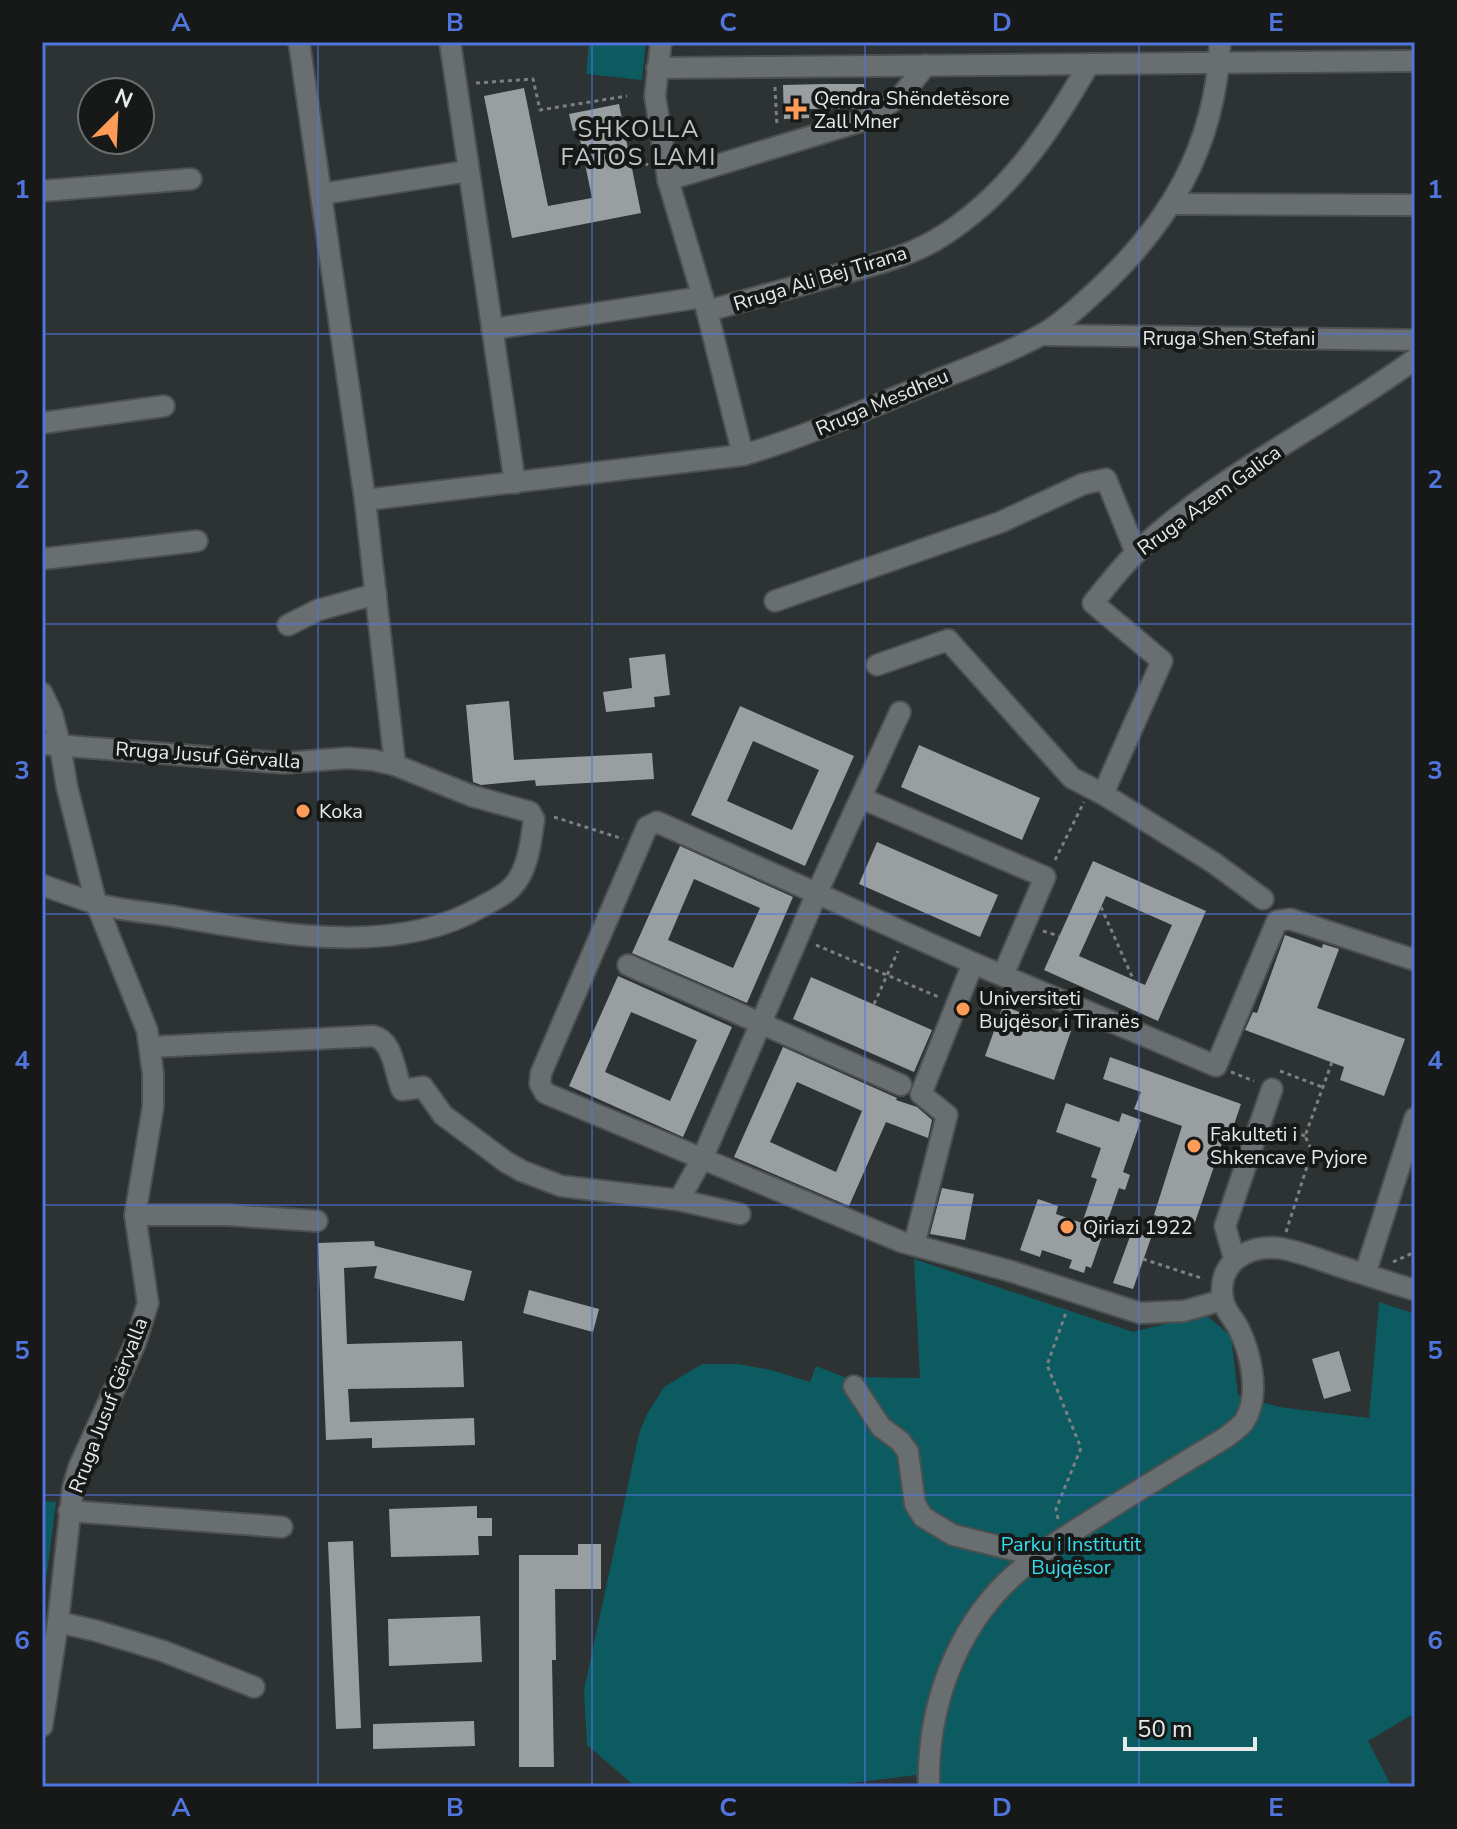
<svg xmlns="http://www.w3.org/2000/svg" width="1457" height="1829" font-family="'Nunito Sans',sans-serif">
  <rect width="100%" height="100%" fill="#2d3232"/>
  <!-- green -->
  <g fill="#0c5b61">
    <polygon points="589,42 646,42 642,80 586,74"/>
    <polygon points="914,1259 1133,1332 1205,1314 1231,1336 1238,1395 1279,1407 1369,1418 1379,1302 1415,1314 1415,1713 1368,1741 1392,1787 917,1787 916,1775 819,1787 636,1787 587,1745 584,1690 639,1434 647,1414 664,1387 702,1364 738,1364 771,1370 810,1382 816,1366 844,1377 920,1378"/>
    <polygon points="42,1501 56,1502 42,1611"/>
  </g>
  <!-- building -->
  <g fill="#999fa0" fill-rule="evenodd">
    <polygon points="824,84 864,84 864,104 856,109 809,109 809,118 784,119 783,85"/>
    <polygon points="524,88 548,206 592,198 578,130 573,131 569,114 619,104 641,213 512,238 484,96"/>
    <polygon points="665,654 670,695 654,697 655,707 606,712 603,692 632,688 629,658"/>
    <polygon points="509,701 514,760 652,753 654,779 536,786 535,780 481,785 473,782 466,705"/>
    <path d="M740 706 854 756 805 866 691 815ZM753 741 819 770 792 830 727 801Z"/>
    <polygon points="919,745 1040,798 1022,840 901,787"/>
    <polygon points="877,842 998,895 980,937 859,884"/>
    <path d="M680 846 793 897 747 1003 632 953ZM694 879 760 908 733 968 668 940Z"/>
    <path d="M1093 861 1206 911 1158 1021 1044 970ZM1106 896 1172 925 1145 985 1079 956Z"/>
    <polygon points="1285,935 1322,948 1323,944 1339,949 1317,1008 1405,1039 1384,1096 1340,1080 1344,1067 1245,1030 1253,1012 1257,1013"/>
    <path d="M618 976 732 1027 683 1137 569 1086ZM631 1012 697 1040 670 1101 605 1072Z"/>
    <polygon points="811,977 932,1030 914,1072 793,1019"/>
    <polygon points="1003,1006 1071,1031 1054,1080 985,1056"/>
    <path d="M783 1047 897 1098 896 1100 917 1107 932 1120 928 1138 886 1122 849 1206 734 1157ZM797 1082 862 1111 836 1172 770 1142Z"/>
    <polygon points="1110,1057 1241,1104 1228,1142 1223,1140 1193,1228 1154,1215 1182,1126 1134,1109 1141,1092 1103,1079"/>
    <polygon points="1066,1103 1119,1122 1122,1113 1141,1120 1123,1172 1130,1175 1125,1190 1119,1188 1091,1268 1086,1266 1084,1273 1069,1268 1072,1260 1042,1250 1040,1257 1020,1250 1038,1199 1058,1206 1056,1214 1082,1223 1097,1179 1091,1177 1101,1148 1056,1132"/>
    <polygon points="942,1188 974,1194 965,1240 930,1234"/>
    <polygon points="1132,1231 1151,1238 1133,1289 1113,1283"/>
    <polygon points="374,1241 375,1246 472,1271 464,1301 374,1278 377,1266 344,1268 347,1344 462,1341 464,1387 348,1389 350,1422 474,1418 475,1445 372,1448 372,1438 326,1440 318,1243"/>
    <polygon points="529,1290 599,1309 593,1332 523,1313"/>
    <polygon points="1339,1351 1351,1391 1324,1399 1312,1359"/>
    <polygon points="477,1506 477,1518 492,1518 492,1536 478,1536 479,1555 391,1557 389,1509"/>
    <polygon points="353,1541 361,1728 336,1729 328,1542"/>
    <polygon points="578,1544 601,1544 601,1589 555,1589 556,1660 552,1660 554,1767 519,1767 519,1555 578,1555"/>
    <polygon points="480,1616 482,1662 389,1666 388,1619"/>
    <polygon points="474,1721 475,1746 373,1749 373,1724"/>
  </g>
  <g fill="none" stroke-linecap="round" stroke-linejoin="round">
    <defs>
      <g id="minor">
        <polyline points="299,42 365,500 395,765"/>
        <polyline points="450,42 515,483"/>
        <polyline points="661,42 655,96 668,180 707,311 743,455"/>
        <polyline points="657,68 1415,61"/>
        <polyline points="668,180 862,121 902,95 926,65"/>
        <polyline points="42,191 191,179"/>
        <polyline points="321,194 468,171"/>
        <polyline points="1172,204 1415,205"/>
        <path d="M707 311C748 300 789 288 830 277 865 267 902 259 934 241 1005 199 1049 134 1089 64"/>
        <polyline points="492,329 703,297"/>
        <polyline points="1043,335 1415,340"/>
        <polyline points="42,423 164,406"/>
        <path d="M365 500 743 455C802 438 857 413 913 390 955 372 1001 357 1041 335 1060 325 1077 308 1093 294 1169 225 1216 146 1220 42"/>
        <polyline points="42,559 197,541"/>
        <polyline points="775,601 1001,522 1083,484 1106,479 1136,553"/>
        <polyline points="288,625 318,610 376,594"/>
        <polyline points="877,665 948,640 1072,778 1103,794 1214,863 1263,899"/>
        <polyline points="42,693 52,714 60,745 67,787 96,903 147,1030 153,1073 153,1107 135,1215 148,1303 135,1344 79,1467 73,1487 58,1622 42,1726"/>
        <path d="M42 744 284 763 347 758 373 760 395 765 472 796 530 812 534 819C531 841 528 871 512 887 504 896 492 901 481 907 394 958 272 933 178 917 150 912 120 911 94 903 76 897 59 891 42 885"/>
        <path d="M1103 794 1162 661 1093 603C1107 586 1121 567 1137 552 1219 474 1325 425 1415 359"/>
        <polyline points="861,798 1045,877 1003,975"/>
        <polyline points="628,965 901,1085"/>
        <path d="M151 1047 373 1036C394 1041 394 1072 402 1090L423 1087 443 1115 506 1162 522 1171 561 1186 679 1200 703 1157 817 893 900 712"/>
        <polyline points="679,1200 740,1214"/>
        <polyline points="135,1215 227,1215 317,1221"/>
        <polyline points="914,1245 947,1115 921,1094 973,963"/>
        <polyline points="1234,1258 1225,1226 1272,1089"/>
        <polyline points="1365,1274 1415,1118"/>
        <polyline points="1223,1300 1184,1311 1140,1313 1010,1271 902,1242 545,1093 540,1084 541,1073 647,827 657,822 973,963 1216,1066 1277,921 1290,919 1415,960"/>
        <polyline points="854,1386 881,1427 900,1441 908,1452 915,1504 923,1517 953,1535 1038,1556"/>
        <polyline points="69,1511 282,1527"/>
        <polyline points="58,1622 97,1631 163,1651 254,1687"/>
        <path d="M929 1787C927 1716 950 1644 998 1591 1024 1563 1058 1541 1090 1521 1135 1492 1180 1465 1225 1438 1231 1433 1239 1428 1244 1422 1261 1396 1251 1353 1238 1327 1233 1318 1225 1311 1223 1300 1216 1263 1247 1245 1279 1248 1298 1251 1315 1258 1333 1264 1360 1273 1388 1282 1415 1290"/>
      </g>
    </defs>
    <!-- minor casing -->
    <use href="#minor" stroke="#4c5050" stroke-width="24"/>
    <!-- path -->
    <g stroke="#7c8080" stroke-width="3" stroke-dasharray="4 4" stroke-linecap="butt">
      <polyline points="476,83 533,79 540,110 627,96"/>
      <polyline points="775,87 777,127"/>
      <polyline points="639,160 648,165"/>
      <polyline points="554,817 623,839"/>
      <polyline points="1055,860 1084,802"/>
      <polyline points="1101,907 1134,981"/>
      <polyline points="1043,931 1059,936"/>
      <polyline points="816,945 941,998"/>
      <polyline points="874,1004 898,951"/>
      <polyline points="1280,1071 1322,1087"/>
      <polyline points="1231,1072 1254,1081"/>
      <polyline points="1279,1126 1305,1136"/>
      <polyline points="1286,1232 1312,1151 1305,1136 1332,1062"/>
      <polyline points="1143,1259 1204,1279"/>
      <polyline points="1393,1262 1415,1252"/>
      <polyline points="1058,1519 1056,1509 1081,1448 1047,1365 1067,1310"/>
    </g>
    <!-- minor -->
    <use href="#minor" stroke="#696f70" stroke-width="20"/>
  </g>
  <!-- grid -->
  <path fill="none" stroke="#5075dc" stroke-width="2" stroke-opacity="0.55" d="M318 42V1787M592 42V1787M865 42V1787M1139 42V1787M42 334H1415M42 624H1415M42 914H1415M42 1205H1415M42 1495H1415"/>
  <!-- markers -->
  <g fill="#fe9c57" stroke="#171919" stroke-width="3">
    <path d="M792 97h8v8h8v8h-8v8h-8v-8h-8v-8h8z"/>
    <circle cx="303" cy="811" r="8"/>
    <circle cx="963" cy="1009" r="8"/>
    <circle cx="1194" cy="1146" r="8"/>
    <circle cx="1067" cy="1227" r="8"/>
  </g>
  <g text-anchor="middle" stroke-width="8" stroke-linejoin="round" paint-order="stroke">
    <!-- poi labels -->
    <g font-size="20" fill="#e7eaea" stroke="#171919" text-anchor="start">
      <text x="814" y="105">Qendra Shëndetësore<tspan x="814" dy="23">Zall Mner</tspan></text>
      <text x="319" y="818">Koka</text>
      <text x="979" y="1005">Universiteti<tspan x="979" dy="23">Bujqësor i Tiranës</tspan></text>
      <text x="1210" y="1141">Fakulteti i<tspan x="1210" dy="23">Shkencave Pyjore</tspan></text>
      <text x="1083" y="1234">Qiriazi 1922</text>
    </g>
    <!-- street labels -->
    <g font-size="20" fill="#e7eaea" stroke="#171919">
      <text transform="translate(820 278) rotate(-17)" y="7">Rruga Ali Bej Tirana</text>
      <text x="1229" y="345">Rruga Shen Stefani</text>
      <text transform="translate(882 402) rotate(-23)" y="7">Rruga Mesdheu</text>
      <text transform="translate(1209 500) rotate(-36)" y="7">Rruga Azem Galica</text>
      <text transform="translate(208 755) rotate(4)" y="7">Rruga Jusuf Gërvalla</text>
      <text transform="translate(108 1405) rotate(-69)" y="7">Rruga Jusuf Gërvalla</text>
    </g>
    <!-- park labels -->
    <g font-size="20" fill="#36ddec" stroke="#171919">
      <text x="1071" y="1551">Parku i Institutit<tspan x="1071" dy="23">Bujqësor</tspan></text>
    </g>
    <!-- quarter labels -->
    <g font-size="24" letter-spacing="2" fill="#c1c7c8" stroke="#171919">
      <text x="639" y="137">SHKOLLA<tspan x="639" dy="28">FATOS LAMI</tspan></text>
    </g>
  </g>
  <!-- border -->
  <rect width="1457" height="1829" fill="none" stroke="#171919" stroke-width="88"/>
  <!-- north arrow -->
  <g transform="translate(116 116) rotate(24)"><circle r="38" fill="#171919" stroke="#6a6d6d" stroke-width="2"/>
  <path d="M0-6L14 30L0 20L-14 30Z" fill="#fe9c57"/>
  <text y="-12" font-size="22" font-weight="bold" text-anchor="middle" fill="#e7eaea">N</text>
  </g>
  <!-- scale -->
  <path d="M1125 1737v12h130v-12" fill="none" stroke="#e7eaea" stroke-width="4"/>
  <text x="1137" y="1737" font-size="24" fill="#e7eaea" stroke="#171919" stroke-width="6" paint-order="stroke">50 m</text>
  <rect x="44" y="44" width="1369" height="1741" fill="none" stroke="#5075dc" stroke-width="3"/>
  <g font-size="26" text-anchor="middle" font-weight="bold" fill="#5075dc">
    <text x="181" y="31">A</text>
    <text x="455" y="31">B</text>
    <text x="728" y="31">C</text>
    <text x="1002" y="31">D</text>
    <text x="1276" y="31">E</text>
    <text x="22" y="198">1</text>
    <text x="1435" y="198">1</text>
    <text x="22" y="488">2</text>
    <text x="1435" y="488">2</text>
    <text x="22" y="779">3</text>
    <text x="1435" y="779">3</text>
    <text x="22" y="1069">4</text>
    <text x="1435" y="1069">4</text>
    <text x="22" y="1359">5</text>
    <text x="1435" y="1359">5</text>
    <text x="22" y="1649">6</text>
    <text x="1435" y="1649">6</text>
    <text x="181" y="1816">A</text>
    <text x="455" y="1816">B</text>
    <text x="728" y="1816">C</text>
    <text x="1002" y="1816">D</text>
    <text x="1276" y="1816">E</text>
  </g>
</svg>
